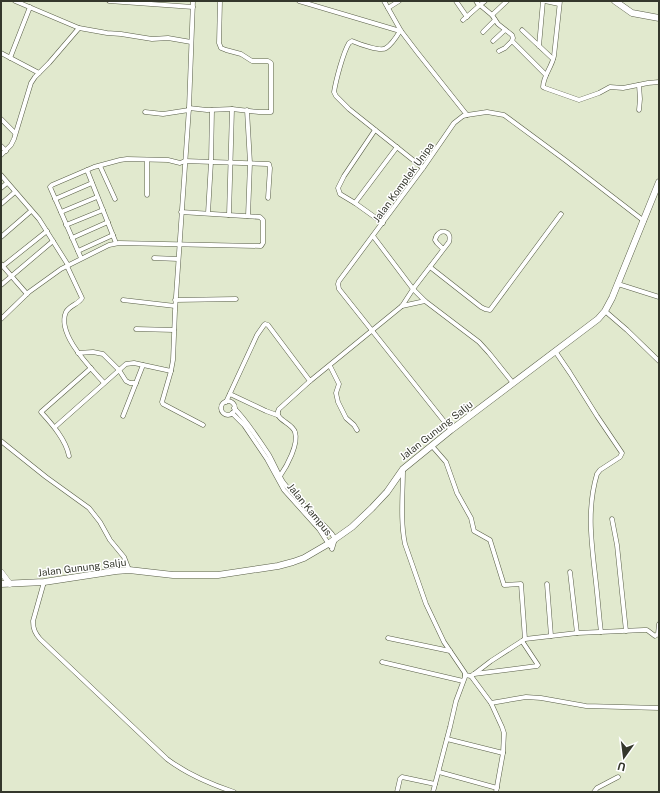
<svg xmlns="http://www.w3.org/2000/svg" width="660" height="793" font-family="'Public Sans',sans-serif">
  <rect width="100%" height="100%" fill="#e1e9ce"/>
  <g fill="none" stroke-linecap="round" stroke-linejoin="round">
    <defs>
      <g id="minor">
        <polyline points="15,1 79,28"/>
        <polyline points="109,1 193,7"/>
        <polyline points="193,1 189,108 175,311 173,360 171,371 162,402 163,404 203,425"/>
        <polyline points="299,1 400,31"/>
        <polyline points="384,1 401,31 417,52 467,115"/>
        <polyline points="456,1 467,17"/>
        <polyline points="485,1 480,5 492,15 498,24 512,35 513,38 512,41"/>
        <polyline points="545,1 559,4"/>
        <path d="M560 1 554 56C552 67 543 76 543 87L545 88 579 100 599 93 610 87 623 88 648 83 659 82"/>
        <polyline points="388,8 399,1"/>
        <polyline points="492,15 507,1"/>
        <polyline points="463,20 480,5 478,4 476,1"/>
        <polyline points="522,30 553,59"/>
        <path d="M401 31H400C397 36 391 45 386 48 381 52 359 44 352 41L349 43C343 53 336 80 334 92L336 96 349 109 423 168"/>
        <polyline points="483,32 495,20"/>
        <polyline points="493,41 505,30"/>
        <polyline points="539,46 543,1"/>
        <polyline points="499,51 505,48 512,41 546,75"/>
        <polyline points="1,53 39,73"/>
        <polyline points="10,58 30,7"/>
        <polyline points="189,108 207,110 232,109 259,112 271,112 271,63 268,61 252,61 241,54 226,50 221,48 219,43 220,1"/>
        <polyline points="247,110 250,163 248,216"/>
        <polyline points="639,110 640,99 639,85"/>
        <polyline points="145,112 163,114 189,110"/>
        <polyline points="1,119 15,133"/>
        <polyline points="375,130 344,176 338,188 340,194 355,203 383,223"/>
        <polyline points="1,146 6,151"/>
        <polyline points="1,155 11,145 14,139 31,83 35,77 49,63 79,28 107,33 121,34 152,39 168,38 191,42"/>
        <polyline points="100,166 115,199"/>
        <polyline points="87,170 116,243"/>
        <polyline points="1,175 39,219 68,265"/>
        <polyline points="1,188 7,183"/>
        <polyline points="147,195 147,160"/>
        <polyline points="55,199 92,183"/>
        <polyline points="355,203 397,147"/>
        <polyline points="1,204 15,192"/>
        <polyline points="61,212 97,197"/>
        <polyline points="208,213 211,162 212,110"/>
        <polyline points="229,215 232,109"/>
        <polyline points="66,225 103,210"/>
        <polyline points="373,236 413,289 425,301 479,342 489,353 513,383"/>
        <polyline points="1,237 31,211"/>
        <polyline points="72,238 108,222"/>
        <polyline points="78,251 113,235"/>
        <polyline points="81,258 50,187 52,185 94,167 120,160 127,159 168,160 180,163 185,161 267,164 269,164 270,168 268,198"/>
        <polyline points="154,258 178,259"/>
        <polyline points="1,264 27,294"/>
        <polyline points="3,266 47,231"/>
        <path d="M67 266 82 298C79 304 70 305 66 312 56 334 91 368 104 383"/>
        <polyline points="430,267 481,307 485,309 490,310 561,214"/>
        <polyline points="618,284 659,297"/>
        <polyline points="1,285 53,241"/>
        <polyline points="123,300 175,306"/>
        <polyline points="175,300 236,299"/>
        <polyline points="402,306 425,301"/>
        <polyline points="605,311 627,330 659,361"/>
        <polyline points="1,319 29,292 61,269 109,245 119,243 261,246 263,243 263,220 260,217 181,212"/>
        <polyline points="136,329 174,330"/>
        <path d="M555 351 570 373 597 416 622 453 620 457 600 470 597 474C586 511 592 546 596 583 598 600 599 616 601 632"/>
        <polyline points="78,353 93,352 103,354 119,370 126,381 130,383 136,383"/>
        <polyline points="330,366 339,384 336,393 338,402 346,418 354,425 357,430"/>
        <polyline points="230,394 266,411 277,415"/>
        <circle cx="228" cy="408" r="7"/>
        <path d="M226 402 257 335 264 325 265 324 268 325 310 381 402 306 413 289 449 242C453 229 437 228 435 240L437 243 443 249"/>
        <path d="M234 408C248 422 258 439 269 455 274 464 278 474 283 482 297 501 316 516 332 534L335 539 332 549"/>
        <polyline points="232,413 244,425 267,459 284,490 319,529 330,546"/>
        <polyline points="123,416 143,365"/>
        <polyline points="55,427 126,364 134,363 171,371"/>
        <polyline points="451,430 339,289 338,284 339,281 423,168 454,123 463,116 467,115 487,112 504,115 565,160 644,221"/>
        <polyline points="1,441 46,477 89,508 100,522 110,540 124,557 129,570"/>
        <polyline points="432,446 446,462 457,493 471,518 474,531 490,540 504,585 521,584 525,639"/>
        <path d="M69 456C66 440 52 424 41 412L91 368"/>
        <path d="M403 469C403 494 400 520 405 544L426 604 444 642 465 673V677L456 701 450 727 433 792"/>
        <path d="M280 476C287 466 299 444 295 432 292 422 273 420 279 409L310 381"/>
        <polyline points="612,519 617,545 626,631"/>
        <polyline points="570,572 577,633"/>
        <path d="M44 582 33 621C33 629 35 633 40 639L167 759C187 774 210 784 234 792"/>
        <polyline points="547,584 551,636"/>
        <polyline points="388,638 450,651"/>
        <polyline points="382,662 463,681"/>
        <polyline points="474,674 537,666 538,665 522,641"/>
        <polyline points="465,675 471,676 474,674 491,661 525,639 577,633 644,630 647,630 655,636 658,634 659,624"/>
        <polyline points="471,676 491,703 502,727 504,733 503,753 496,792"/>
        <polyline points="491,703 526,697 541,698 586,706 659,708"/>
        <polyline points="447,739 503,753"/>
        <polyline points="439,772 497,788"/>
        <polyline points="397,792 400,779 402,777 435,784"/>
        <polyline points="594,792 597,788 618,777"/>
      </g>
      <polyline id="secondary" points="1,572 10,584"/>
      <g id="primary">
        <polyline points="615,1 632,13 659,18"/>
        <polyline points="1,584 44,582 116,571 129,570 173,575 218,575 278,566 293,562 304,558 328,544 352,527 372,508 387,492 403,469 451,430 598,319 605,311 612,298 659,182"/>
      </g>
    </defs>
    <!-- minor casing -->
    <use href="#minor" stroke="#585e47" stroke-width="5"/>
    <!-- secondary casing -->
    <use href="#secondary" stroke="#585e47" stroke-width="6"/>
    <!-- primary casing -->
    <use href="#primary" stroke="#585e47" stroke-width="7"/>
    <!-- minor -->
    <use href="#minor" stroke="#fff" stroke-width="4"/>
    <!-- secondary -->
    <use href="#secondary" stroke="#fff" stroke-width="5.5"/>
    <!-- primary -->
    <use href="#primary" stroke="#fff" stroke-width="6"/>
  </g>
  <g text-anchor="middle" stroke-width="3" stroke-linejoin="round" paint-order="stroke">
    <!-- street labels -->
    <g font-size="10" fill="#34372c" stroke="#fff">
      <text transform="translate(403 182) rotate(-54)" y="4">Jalan Komplek Unipa</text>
      <text transform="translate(436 430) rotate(-38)" y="4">Jalan Gunung Salju</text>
      <text transform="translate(310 509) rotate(51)" y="4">Jalan Kampus</text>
      <text transform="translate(82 567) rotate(-7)" y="4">Jalan Gunung Salju</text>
    </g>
  </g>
  <!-- border -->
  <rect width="660" height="793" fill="none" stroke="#34372c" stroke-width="4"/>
  <!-- north arrow -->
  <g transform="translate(624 757) rotate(194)" stroke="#ffffff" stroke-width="3" paint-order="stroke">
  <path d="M0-3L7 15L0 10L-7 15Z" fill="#34372c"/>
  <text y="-6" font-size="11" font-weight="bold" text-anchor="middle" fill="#34372c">U</text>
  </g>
</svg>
